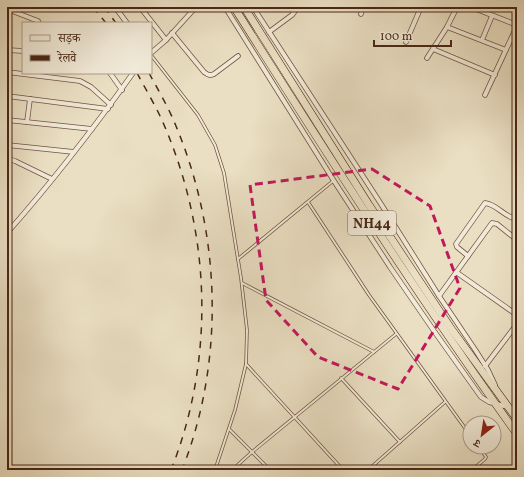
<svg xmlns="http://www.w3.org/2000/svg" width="524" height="477" font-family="Vollkorn,'Noto Serif Devanagari',serif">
  <rect width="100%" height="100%" fill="#eadfc3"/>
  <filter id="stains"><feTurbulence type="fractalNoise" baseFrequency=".005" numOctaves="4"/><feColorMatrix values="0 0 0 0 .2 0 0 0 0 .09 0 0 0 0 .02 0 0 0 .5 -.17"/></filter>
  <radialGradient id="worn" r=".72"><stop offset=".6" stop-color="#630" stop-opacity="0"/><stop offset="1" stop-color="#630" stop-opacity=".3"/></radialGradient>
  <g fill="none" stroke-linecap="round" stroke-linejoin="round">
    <defs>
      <g id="lane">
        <polyline points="151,55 198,115 215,145 224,173 241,278 247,330 246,364 235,410 215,470"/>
        <polyline points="308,202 369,295 470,435"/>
        <polyline points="238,259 333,181"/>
        <polyline points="242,283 374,352"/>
        <polyline points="246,364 343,470"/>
        <polyline points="341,378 400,442"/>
        <polyline points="229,429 270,470"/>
        <polyline points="232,470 252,452 396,334"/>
        <polyline points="368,470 445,402"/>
        <polyline points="472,470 485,459 486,457 479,447"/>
      </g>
      <g id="street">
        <polyline points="115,7 127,23"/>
        <polyline points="140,7 166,40"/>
        <polyline points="225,7 334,181 390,267 434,331 481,397 489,402 508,407"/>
        <polyline points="253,7 381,204 439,296 476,351 488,370 495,385"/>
        <polyline points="471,7 517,25"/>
        <polyline points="7,9 38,21"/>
        <polyline points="361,14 363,7"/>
        <polyline points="447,27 506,50"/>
        <polyline points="269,32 292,15 298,7"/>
        <path d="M172 33 204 72C208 75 210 76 214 74L238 56"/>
        <polyline points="482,40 492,16"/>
        <polyline points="406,42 421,7"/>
        <polyline points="433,49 495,75"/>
        <polyline points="7,50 23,51"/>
        <polyline points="151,53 166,40 196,7"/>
        <polyline points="427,58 447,27 457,7"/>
        <polyline points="7,72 80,81 91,87 111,105"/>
        <polyline points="110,73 122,90"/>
        <polyline points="485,95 517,26"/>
        <polyline points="7,96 108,109"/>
        <polyline points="7,120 92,129"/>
        <polyline points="27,122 30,99"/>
        <polyline points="7,145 74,152"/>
        <polyline points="7,163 9,159 15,161 52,179"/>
        <path d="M7 233C52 182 94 128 133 73"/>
        <path d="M468 256 457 247 456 244 485 203C497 204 505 218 517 219"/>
        <polyline points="456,272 517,315"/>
        <polyline points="439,296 492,223 497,224 517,240"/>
        <polyline points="485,366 517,324"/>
      </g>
      <g id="highway">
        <path d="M234 7C325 151 417 295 517 434"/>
        <polyline points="244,7 369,205 450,327 517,419"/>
      </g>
    </defs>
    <!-- lane casing -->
    <use href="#lane" stroke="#715540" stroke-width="3.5"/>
    <!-- street casing -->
    <use href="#street" stroke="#715540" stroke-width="5.5"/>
    <!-- highway casing -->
    <use href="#highway" stroke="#492715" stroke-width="8"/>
    <!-- lane -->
    <use href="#lane" stroke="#f1ead8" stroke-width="2"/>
    <!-- street -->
    <use href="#street" stroke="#f1ead8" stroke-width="4"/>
    <!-- highway -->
    <use href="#highway" stroke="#eadfc3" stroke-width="7"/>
    <!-- rail -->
    <g stroke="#492715" stroke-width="1.5" stroke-dasharray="7 7" stroke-linecap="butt">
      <polyline points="93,7 106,23"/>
      <polyline points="104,7 116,23"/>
      <path d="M137 73C145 88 154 103 161 118 211 229 216 357 171 470"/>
      <path d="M149 73C157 88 166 103 173 119 221 229 226 358 182 470"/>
    </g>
  </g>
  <!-- marked area -->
  <path fill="none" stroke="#c2185b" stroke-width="3" stroke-dasharray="8 5" stroke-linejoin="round" d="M372 169 430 206 460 288 398 389 318 357 266 300 250 185Z"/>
  <g text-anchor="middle" stroke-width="3.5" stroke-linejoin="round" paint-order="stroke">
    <!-- shield labels -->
    <rect fill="#f1ead8" stroke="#7b6250" stroke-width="1" x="348" y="211" width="48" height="24" rx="3"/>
    <g font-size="14" font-weight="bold" fill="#492715">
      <text x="372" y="228">NH44</text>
    </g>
  </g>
  <!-- margin -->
  <rect width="524" height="477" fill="none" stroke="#eadfc3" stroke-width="24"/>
  <rect x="8" y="8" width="508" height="461" fill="none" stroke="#492715" stroke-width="2"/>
  <rect x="12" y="12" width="500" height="453" fill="none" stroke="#492715"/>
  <!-- legend -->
  <rect x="22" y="22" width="130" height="52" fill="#f1ead8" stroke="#ae9c8a"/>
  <rect x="30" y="35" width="20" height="6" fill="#f1ead8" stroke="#ae9c8a"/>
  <text x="58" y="42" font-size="12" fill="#492715">सड़क</text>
  <rect x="30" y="55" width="20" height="6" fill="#492715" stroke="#ae9c8a"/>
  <text x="58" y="62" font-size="12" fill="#492715">रेलवे</text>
  <!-- north arrow -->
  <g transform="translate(482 435) rotate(210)"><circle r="19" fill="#f1ead8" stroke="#ae9c8a"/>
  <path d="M0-3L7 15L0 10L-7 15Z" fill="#8f2418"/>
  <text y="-6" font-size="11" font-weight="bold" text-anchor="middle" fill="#492715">उ</text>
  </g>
  <!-- scale -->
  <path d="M374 40v6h77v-6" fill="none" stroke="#492715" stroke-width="2"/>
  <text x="380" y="40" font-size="12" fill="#492715" stroke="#f1ead8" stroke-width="3" paint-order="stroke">100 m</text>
  <rect width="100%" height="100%" filter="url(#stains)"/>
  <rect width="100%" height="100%" fill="url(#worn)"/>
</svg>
